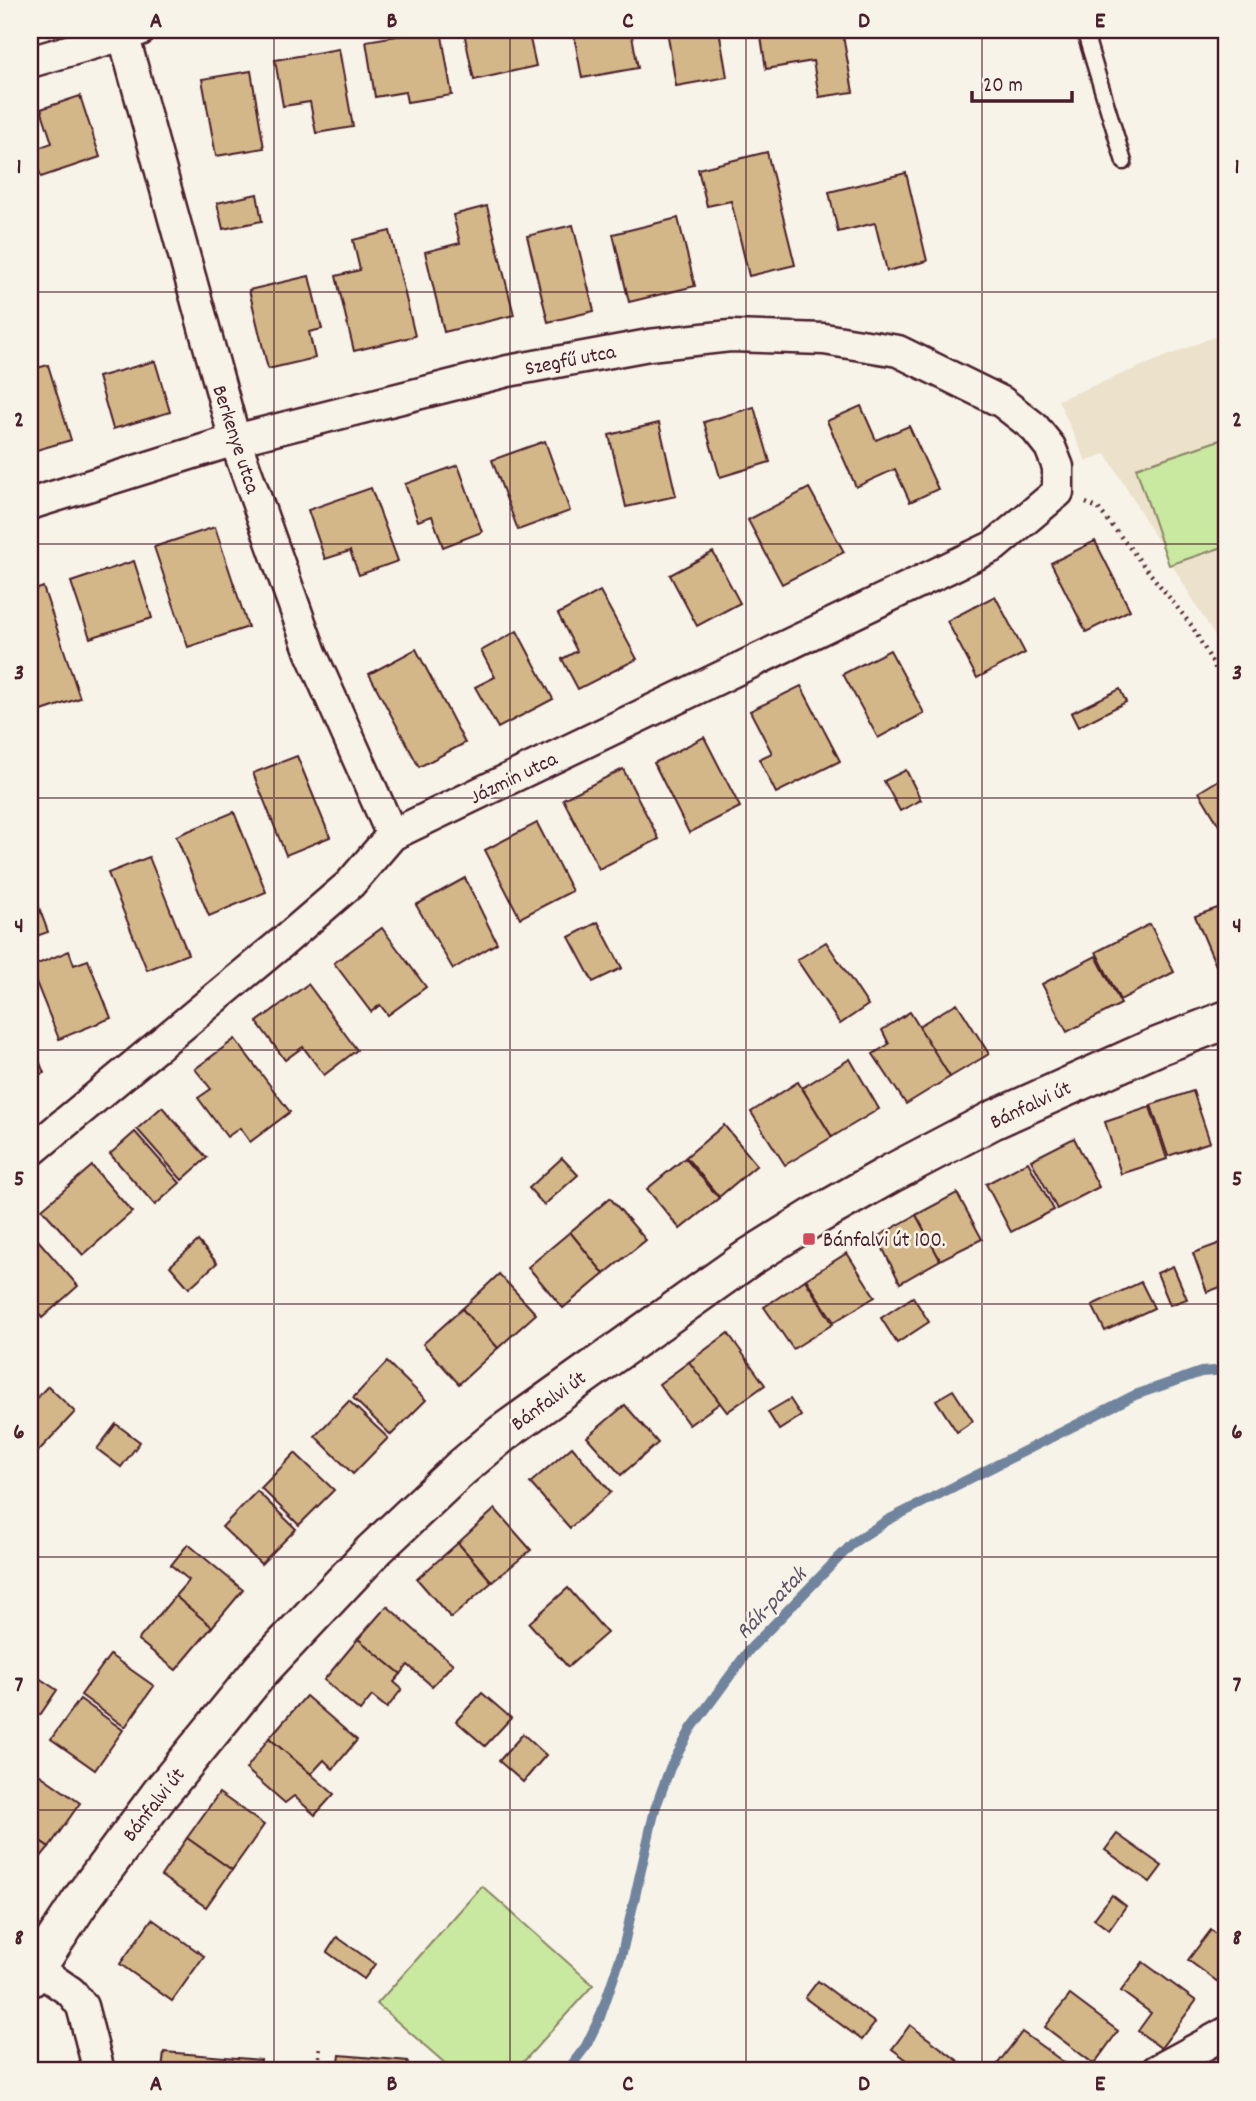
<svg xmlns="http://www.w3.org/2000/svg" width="1256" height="2101" font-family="Dekko,sans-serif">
  <rect width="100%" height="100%" fill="#f7f3e8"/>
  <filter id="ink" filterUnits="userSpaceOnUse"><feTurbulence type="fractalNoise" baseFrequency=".0143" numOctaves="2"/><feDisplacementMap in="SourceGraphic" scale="14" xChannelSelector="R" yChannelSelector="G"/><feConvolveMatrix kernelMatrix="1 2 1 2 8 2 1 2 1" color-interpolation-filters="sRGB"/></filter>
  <g filter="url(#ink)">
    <!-- built -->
    <polygon fill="#ece1cb" points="1226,332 1226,655 1106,454 1086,461 1058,400"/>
    <!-- green -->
    <g fill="#cae9a0" stroke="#8a8466" stroke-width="2">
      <polygon points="1226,438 1226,546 1169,565 1136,468"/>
      <polygon points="482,1886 593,1985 515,2071 454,2071 377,2004"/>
      <polygon points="1226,2057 1226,2071 1197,2071"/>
    </g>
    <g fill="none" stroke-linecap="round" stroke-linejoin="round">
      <!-- stream -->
      <polyline stroke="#71849e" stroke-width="10" points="567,2071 586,2046 600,2017 622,1953 655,1809 670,1768 691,1729 749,1650 854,1542 888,1520 1135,1395 1201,1372 1226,1370"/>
    </g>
    <!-- building -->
    <g fill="#d3b788" stroke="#4a1f2b" stroke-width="2">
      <polygon points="433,30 441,30 452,95 407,102 405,92 375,97 366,41"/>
      <polygon points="476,30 528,30 536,66 474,80 464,32"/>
      <polygon points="573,30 631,30 638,68 582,78"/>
      <polygon points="667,30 719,30 727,77 676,86"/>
      <polygon points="760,30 842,30 853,92 819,97 813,61 766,69"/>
      <polygon points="339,49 353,127 316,133 310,102 283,106 275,60"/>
      <polygon points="251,71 264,148 216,156 202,79"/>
      <polygon points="80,96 100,157 41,177 32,150 52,143 41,109"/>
      <polygon points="767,152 795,265 749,276 731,201 707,206 698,169"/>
      <polygon points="906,173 927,261 887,271 875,223 838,232 829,192"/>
      <polygon points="257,194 262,221 223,229 217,203"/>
      <polygon points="487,206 514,315 444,332 425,252 460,243 453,215"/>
      <polygon points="678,218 695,286 629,302 613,234"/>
      <polygon points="573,225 594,311 548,322 527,236"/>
      <polygon points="390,231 415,336 354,351 336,276 360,270 353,240"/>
      <polygon points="309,276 322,329 309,332 315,358 268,369 249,290"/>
      <polygon points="155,361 170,412 113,429 98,377"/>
      <polygon points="48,365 71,440 30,452 30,370"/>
      <polygon points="861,406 876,440 909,426 938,489 910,502 895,469 856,487 827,421"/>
      <polygon points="754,407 770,462 720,477 704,422"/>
      <polygon points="659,423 676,496 626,507 609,435"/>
      <polygon points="545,441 570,511 518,530 492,460"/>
      <polygon points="458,465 482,532 443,547 432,516 418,521 405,484"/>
      <polygon points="371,488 398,561 359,575 350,551 325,559 308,510"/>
      <polygon points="809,488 844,552 782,584 748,520"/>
      <polygon points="215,527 248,627 188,647 154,547"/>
      <polygon points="1095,541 1130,610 1086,632 1051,563"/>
      <polygon points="713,552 740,603 697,626 670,575"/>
      <polygon points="134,561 152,618 90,638 71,582"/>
      <polygon points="43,587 80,698 30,715 30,592"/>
      <polygon points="600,591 637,659 578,689 562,659 577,651 558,614"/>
      <polygon points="995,596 1025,653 977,678 947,621"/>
      <polygon points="517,631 553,699 498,728 475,687 495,677 481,651"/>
      <polygon points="416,649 465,743 419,767 369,674"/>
      <polygon points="890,650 924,713 878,738 843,674"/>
      <polygon points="801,686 840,761 776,793 759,759 772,753 750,711"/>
      <polygon points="1120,689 1126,702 1078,727 1071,713"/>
      <polygon points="704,737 740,807 689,833 654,763"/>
      <polygon points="297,756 330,837 286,855 253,773"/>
      <polygon points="623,769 659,839 599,869 563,799"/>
      <polygon points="906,770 921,800 900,811 884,781"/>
      <polygon points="1222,778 1226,784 1226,823 1220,827 1199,792"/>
      <polygon points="234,812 266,892 209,916 176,836"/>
      <polygon points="537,823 572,891 520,918 485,850"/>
      <polygon points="149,857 188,954 147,970 108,873"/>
      <polygon points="465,878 497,943 453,969 416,905"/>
      <polygon points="30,883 48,932 31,938 30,934"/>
      <polygon points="1226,905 1226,964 1217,968 1195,916"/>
      <polygon points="598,922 622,968 593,982 569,937"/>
      <polygon points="1150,924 1174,972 1120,1000 1096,952"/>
      <polygon points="382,928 426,987 388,1015 380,1005 371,1012 334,963"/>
      <polygon points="826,942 868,1005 840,1024 797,960"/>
      <polygon points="69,951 74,965 88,960 111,1018 59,1039 30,967"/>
      <polygon points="1096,956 1121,1004 1067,1032 1042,984"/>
      <polygon points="308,984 357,1050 324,1075 303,1047 285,1060 257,1022"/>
      <polygon points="957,1003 989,1054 950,1077 917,1027"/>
      <polygon points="910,1012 950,1077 906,1104 873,1054 889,1044 882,1030"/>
      <polygon points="30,1038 44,1073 30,1078"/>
      <polygon points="235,1039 290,1112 250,1142 240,1128 227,1137 198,1098 211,1089 195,1069"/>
      <polygon points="850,1059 879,1109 832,1137 802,1088"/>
      <polygon points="798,1082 832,1137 785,1165 751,1112"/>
      <polygon points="1193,1091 1210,1142 1168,1156 1151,1105"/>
      <polygon points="162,1107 207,1158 182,1180 137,1129"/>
      <polygon points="1150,1107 1167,1159 1121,1174 1105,1122"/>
      <polygon points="724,1125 757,1165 719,1197 686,1157"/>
      <polygon points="135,1132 180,1183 155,1205 110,1154"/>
      <polygon points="1074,1138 1099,1187 1057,1209 1031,1160"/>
      <polygon points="562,1158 578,1175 544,1205 529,1188"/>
      <polygon points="685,1158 719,1198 680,1229 647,1189"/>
      <polygon points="1028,1162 1054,1210 1011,1232 986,1184"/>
      <polygon points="92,1166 132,1212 83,1255 42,1209"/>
      <polygon points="957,1193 982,1239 940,1260 916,1215"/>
      <polygon points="610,1198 646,1240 604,1274 570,1232"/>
      <polygon points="916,1215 940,1260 900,1283 877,1237"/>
      <polygon points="30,1231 78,1286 42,1318 30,1304"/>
      <polygon points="570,1232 604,1274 563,1308 528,1267"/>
      <polygon points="198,1241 217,1263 189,1288 170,1266"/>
      <polygon points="1226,1241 1226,1285 1207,1292 1193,1253"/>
      <polygon points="847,1253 875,1297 834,1322 806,1279"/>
      <polygon points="1173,1266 1187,1299 1170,1305 1157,1273"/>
      <polygon points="499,1274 536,1314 498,1348 462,1309"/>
      <polygon points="805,1280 833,1324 793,1349 764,1307"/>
      <polygon points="1141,1282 1154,1308 1105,1331 1092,1305"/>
      <polygon points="913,1297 929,1322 897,1343 881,1318"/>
      <polygon points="462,1309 498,1348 459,1384 423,1344"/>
      <polygon points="728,1333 765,1385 727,1412 689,1362"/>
      <polygon points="387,1362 426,1400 391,1435 353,1398"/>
      <polygon points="689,1362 720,1403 689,1425 659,1384"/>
      <polygon points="48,1386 75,1412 30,1460 30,1405"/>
      <polygon points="953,1390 973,1421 957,1432 936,1400"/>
      <polygon points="790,1399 801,1416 779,1430 768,1412"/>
      <polygon points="349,1401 388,1438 353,1474 315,1436"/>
      <polygon points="625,1405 658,1443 621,1475 587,1437"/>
      <polygon points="116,1424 140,1442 121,1467 97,1449"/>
      <polygon points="572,1447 611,1492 570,1528 530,1483"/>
      <polygon points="295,1453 334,1490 299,1525 261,1488"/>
      <polygon points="257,1491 296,1529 261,1564 222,1527"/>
      <polygon points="495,1509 531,1550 492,1582 458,1543"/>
      <polygon points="458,1543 492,1582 451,1618 417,1579"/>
      <polygon points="188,1544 243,1590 212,1627 175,1596 189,1580 171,1565"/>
      <polygon points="568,1588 607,1633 568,1667 529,1623"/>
      <polygon points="175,1596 212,1627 176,1670 138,1640"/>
      <polygon points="387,1606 453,1664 432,1686 408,1665 401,1674 358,1639"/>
      <polygon points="358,1639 401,1674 394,1682 402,1689 387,1708 372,1696 360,1711 324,1680"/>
      <polygon points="110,1655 154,1686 125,1727 81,1695"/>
      <polygon points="30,1672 57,1690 40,1715 30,1708"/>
      <polygon points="482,1693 511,1718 485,1746 456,1721"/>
      <polygon points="306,1696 357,1740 333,1769 324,1760 311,1774 269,1738"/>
      <polygon points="80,1699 123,1730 95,1770 51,1739"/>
      <polygon points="523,1734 546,1755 523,1782 499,1761"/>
      <polygon points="269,1738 334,1794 315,1815 294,1796 285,1803 246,1769"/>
      <polygon points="33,1770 80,1803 49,1847 30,1834 30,1775"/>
      <polygon points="219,1793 264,1825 232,1870 187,1838"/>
      <polygon points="30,1834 49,1847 30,1870"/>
      <polygon points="1117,1834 1162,1866 1150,1882 1105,1850"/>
      <polygon points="187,1838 232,1870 206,1907 161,1876"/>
      <polygon points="1112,1895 1126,1906 1109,1930 1094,1919"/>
      <polygon points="152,1919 204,1956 172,2001 120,1964"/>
      <polygon points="1211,1930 1226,1941 1226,1988 1188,1960"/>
      <polygon points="337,1937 375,1964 364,1979 327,1952"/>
      <polygon points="1143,1962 1196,2001 1161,2048 1138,2031 1151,2013 1121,1991"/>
      <polygon points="818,1981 875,2023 862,2040 805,1998"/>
      <polygon points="1070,1995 1118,2031 1094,2064 1045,2027"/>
      <polygon points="910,2025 965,2066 961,2071 922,2071 892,2049"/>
      <polygon points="1022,2032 1076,2071 1003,2071 996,2066"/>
      <polygon points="164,2052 261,2060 260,2071 162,2071"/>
      <polygon points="340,2055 408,2061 407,2071 338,2071"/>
      <polygon points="851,2064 861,2071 846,2071"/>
    </g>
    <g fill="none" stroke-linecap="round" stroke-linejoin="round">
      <defs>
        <polyline id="service" points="1084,30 1124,162"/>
        <g id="minor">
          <polyline points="122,30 235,440 311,653 392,835"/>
          <polyline points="30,62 140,30"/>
          <polyline points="30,504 235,440 508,371 649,345 730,336 824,339 898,351 1002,402 1034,427 1050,447 1058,467 1058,492 994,546 392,835 350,884 284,941 30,1152"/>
          <polyline points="36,1968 71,1992 82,2006 99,2071"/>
          <polyline points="1156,2071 1226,2033"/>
        </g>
        <polyline id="tertiary" points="30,1978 84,1896 160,1794 262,1669 373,1551 460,1469 503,1433 750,1257 814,1217 890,1174 993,1120 1156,1047 1226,1020"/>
      </defs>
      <!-- service casing -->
      <use href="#service" stroke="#4a1f2b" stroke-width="19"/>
      <!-- minor casing -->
      <use href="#minor" stroke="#4a1f2b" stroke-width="35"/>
      <!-- tertiary casing -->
      <use href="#tertiary" stroke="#4a1f2b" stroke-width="42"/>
      <!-- path -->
      <g stroke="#4a1f2b" stroke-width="4.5" stroke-dasharray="2 5" stroke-linecap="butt">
        <polyline points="1086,503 1098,508 1192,626 1226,687"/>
        <polyline points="318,2071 320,2044"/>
      </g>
      <!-- service -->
      <use href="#service" stroke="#f7f3e8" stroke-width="14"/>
      <!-- minor -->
      <use href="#minor" stroke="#f7f3e8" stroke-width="30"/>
      <!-- tertiary -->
      <use href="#tertiary" stroke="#f7f3e8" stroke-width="37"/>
    </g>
  </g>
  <!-- grid -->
  <path fill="none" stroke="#4a1f2b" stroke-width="2" stroke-opacity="0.55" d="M274 30V2071M510 30V2071M746 30V2071M982 30V2071M30 292H1226M30 544H1226M30 798H1226M30 1050H1226M30 1304H1226M30 1557H1226M30 1810H1226"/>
  <!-- markers -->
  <rect fill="#d1495b" stroke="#f7f3e8" stroke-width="2.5" x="802" y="1232" width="14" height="14" rx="3.5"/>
  <g text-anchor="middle" stroke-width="5" stroke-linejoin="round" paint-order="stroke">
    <!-- street labels -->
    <g font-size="21" fill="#4a1f2b" stroke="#f7f3e8">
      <text transform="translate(570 359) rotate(-11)" y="7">Szegfű utca</text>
      <text transform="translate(237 439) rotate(72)" y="7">Berkenye utca</text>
      <text transform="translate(513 777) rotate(-26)" y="7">Jázmin utca</text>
      <text transform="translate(1030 1104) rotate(-25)" y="7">Bánfalvi út</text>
      <text transform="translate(548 1400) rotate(-36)" y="7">Bánfalvi út</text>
      <text transform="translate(153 1804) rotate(-52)" y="7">Bánfalvi út</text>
    </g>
    <!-- poi labels -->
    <g font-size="21" fill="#4a1f2b" stroke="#f7f3e8" text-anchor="start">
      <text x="823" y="1246">Bánfalvi út 100.</text>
    </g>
    <!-- water labels -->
    <g font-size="23" font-style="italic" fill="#5e5165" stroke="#f7f3e8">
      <text transform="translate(770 1602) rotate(-46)" y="8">Rák-patak</text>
    </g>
  </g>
  <!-- margin -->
  <rect width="1256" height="2101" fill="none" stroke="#f7f3e8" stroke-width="77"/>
  <!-- scale -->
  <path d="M972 91v10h100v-10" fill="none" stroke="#4a1f2b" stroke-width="3.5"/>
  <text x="983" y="91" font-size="21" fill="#4a1f2b" stroke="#f7f3e8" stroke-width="5" paint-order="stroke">20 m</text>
  <rect x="38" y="38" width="1180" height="2024" fill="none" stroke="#4a1f2b" stroke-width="2.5"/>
  <g font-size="23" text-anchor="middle" font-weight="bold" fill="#4a1f2b">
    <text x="156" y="27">A</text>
    <text x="392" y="27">B</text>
    <text x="628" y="27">C</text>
    <text x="864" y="27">D</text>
    <text x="1100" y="27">E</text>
    <text x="19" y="173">1</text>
    <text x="1237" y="173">1</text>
    <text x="19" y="426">2</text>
    <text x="1237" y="426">2</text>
    <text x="19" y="679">3</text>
    <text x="1237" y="679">3</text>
    <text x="19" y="932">4</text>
    <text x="1237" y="932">4</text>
    <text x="19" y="1185">5</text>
    <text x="1237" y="1185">5</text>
    <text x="19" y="1438">6</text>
    <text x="1237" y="1438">6</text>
    <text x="19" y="1691">7</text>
    <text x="1237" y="1691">7</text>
    <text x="19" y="1944">8</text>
    <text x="1237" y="1944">8</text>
    <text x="156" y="2090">A</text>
    <text x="392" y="2090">B</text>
    <text x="628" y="2090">C</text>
    <text x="864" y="2090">D</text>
    <text x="1100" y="2090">E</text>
  </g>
</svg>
